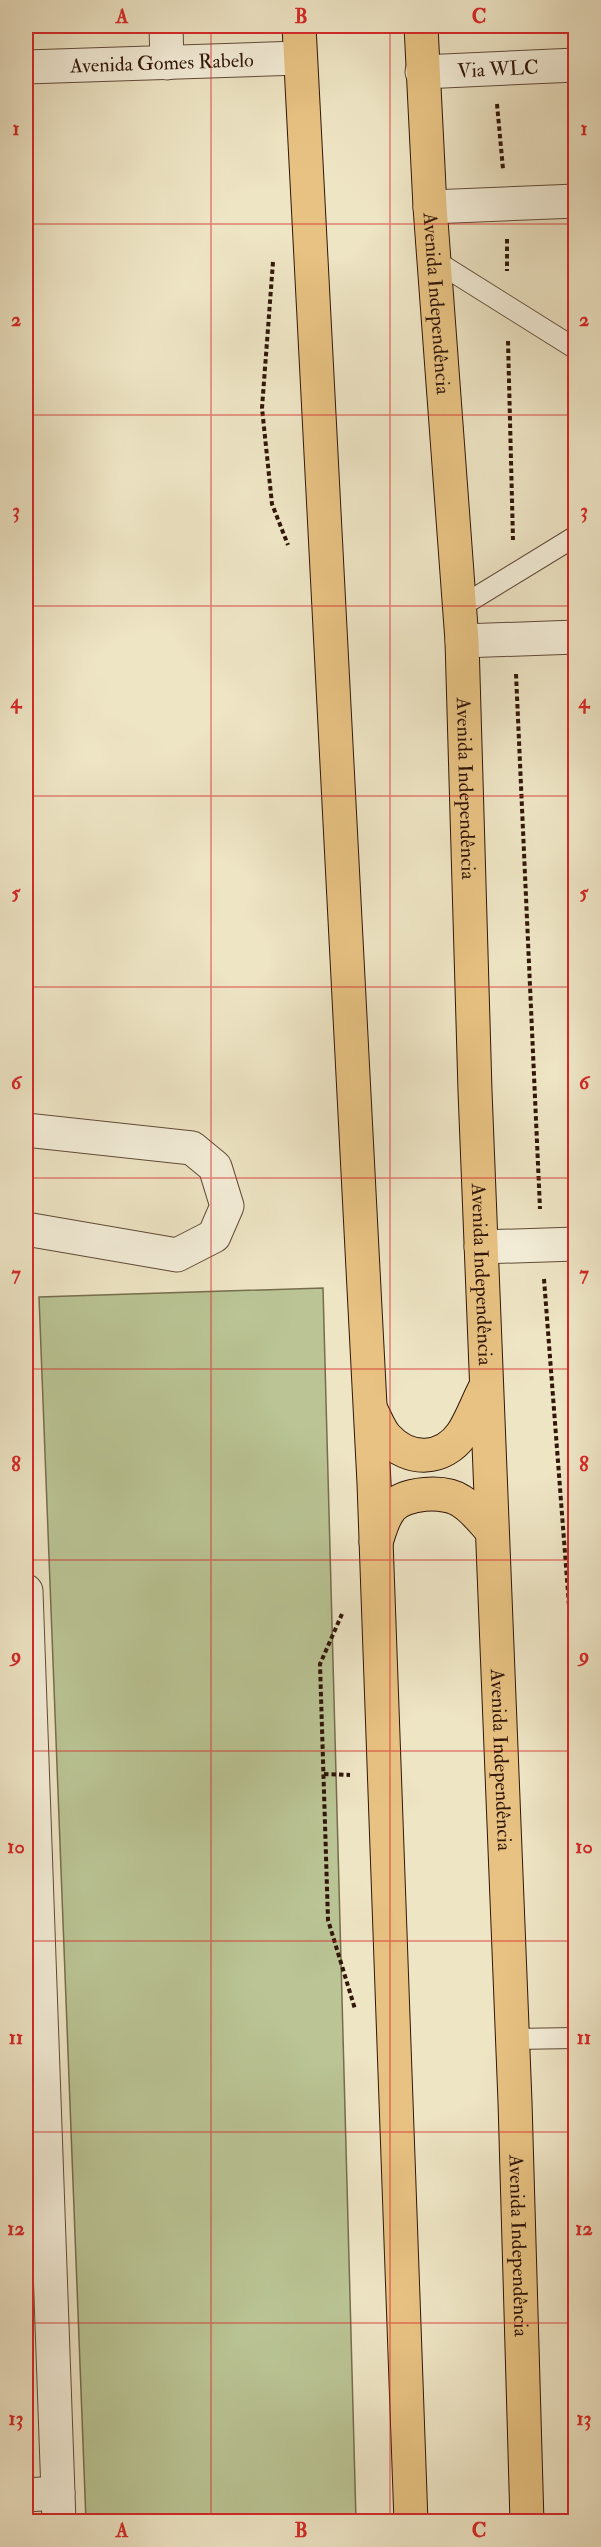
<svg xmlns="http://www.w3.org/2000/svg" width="601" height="2547" font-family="'IM FELL Double Pica',serif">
  <rect width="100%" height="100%" fill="#eee5c5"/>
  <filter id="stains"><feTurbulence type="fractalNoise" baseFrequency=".00333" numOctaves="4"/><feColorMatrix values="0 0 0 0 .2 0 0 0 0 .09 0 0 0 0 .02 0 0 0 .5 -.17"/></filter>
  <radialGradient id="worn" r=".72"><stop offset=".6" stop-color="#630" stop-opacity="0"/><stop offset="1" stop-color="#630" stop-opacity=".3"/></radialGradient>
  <!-- green -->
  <polygon fill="#bac494" stroke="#766d4e" stroke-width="1.5" points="323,1288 356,2521 86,2521 39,1297"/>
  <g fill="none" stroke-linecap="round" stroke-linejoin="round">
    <defs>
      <g id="service">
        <polyline points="434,260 576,349"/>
        <polyline points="460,607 576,536"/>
        <polyline points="513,2039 576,2038"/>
      </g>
      <g id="minor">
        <polyline points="166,26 167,63"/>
        <path id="s1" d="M26 67 300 58"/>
        <polyline points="462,641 576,637"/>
        <polyline points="26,1130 192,1148 215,1167 227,1206 214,1236 177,1255 26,1229"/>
        <polyline points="26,1591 59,2522"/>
        <polyline points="26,2495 58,2493"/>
      </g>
      <g id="tertiary">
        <path id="s2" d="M422 72 576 65"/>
        <polyline points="430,207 576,201"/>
        <polyline points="481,1247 576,1244"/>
      </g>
      <g id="primary">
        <polyline points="299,26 374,1483 411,2522"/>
        <path id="s3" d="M421 26 430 207 462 641 475 1091 515 2102 527 2522"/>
        <path d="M371 1410C376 1419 380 1431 387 1438 409 1462 443 1461 462 1434 471 1421 477 1403 485 1388"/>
        <path d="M376 1542C380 1531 383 1517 391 1508 404 1492 445 1490 461 1501 473 1508 482 1520 491 1530"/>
      </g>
    </defs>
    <!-- service casing -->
    <use href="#service" stroke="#604a38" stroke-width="22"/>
    <!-- minor casing -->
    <use href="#minor" stroke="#604a38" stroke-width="35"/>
    <!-- tertiary casing -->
    <use href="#tertiary" stroke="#604a38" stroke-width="35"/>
    <!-- primary casing -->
    <use href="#primary" stroke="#311609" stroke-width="35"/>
    <!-- path -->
    <g stroke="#311609" stroke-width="4" stroke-dasharray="4.5 3" stroke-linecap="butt">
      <polyline points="496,34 496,26"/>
      <polyline points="497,104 503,169"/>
      <polyline points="507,239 507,271"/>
      <polyline points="273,262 262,408 272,504 288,545"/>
      <polyline points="508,341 513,540"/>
      <polyline points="516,674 540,1209"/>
      <polyline points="544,1279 576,1697"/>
      <polyline points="342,1614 320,1664 328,1920 355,2009"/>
      <polyline points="324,1774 350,1775"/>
    </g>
    <!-- service -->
    <use href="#service" stroke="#f4eed9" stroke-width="20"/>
    <!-- minor -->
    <use href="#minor" stroke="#f4eed9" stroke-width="33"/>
    <!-- tertiary -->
    <use href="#tertiary" stroke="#f4eed9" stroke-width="33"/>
    <!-- primary -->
    <use href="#primary" stroke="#e7c282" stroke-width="33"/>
  </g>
  <!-- grid -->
  <path fill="none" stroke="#d62828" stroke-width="1.5" stroke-opacity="0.55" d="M211 26V2522M390 26V2522M26 224H576M26 415H576M26 606H576M26 796H576M26 987H576M26 1178H576M26 1369H576M26 1560H576M26 1751H576M26 1941H576M26 2132H576M26 2323H576"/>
  <g text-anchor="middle" stroke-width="5" stroke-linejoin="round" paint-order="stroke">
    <!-- street labels -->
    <g font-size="20" fill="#311609" stroke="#f4eed9">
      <text dy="7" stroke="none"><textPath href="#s1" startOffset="136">Avenida Gomes Rabelo</textPath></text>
      <text dy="7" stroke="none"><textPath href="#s2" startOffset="76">Via WLC</textPath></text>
      <text dy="7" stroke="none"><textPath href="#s3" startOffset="278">Avenida Independência</textPath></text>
      <text dy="7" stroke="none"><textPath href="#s3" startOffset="764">Avenida Independência</textPath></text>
      <text dy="7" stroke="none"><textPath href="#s3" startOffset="1250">Avenida Independência</textPath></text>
      <text dy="7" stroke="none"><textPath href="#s3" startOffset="1736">Avenida Independência</textPath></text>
      <text dy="7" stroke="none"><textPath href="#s3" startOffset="2222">Avenida Independência</textPath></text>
    </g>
  </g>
  <!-- margin -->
  <rect width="601" height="2547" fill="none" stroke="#eee5c5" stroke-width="66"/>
  <rect x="33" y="33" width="535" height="2481" fill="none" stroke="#d62828" stroke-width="2"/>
  <g font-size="20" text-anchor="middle" font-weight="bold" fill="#d62828">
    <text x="122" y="23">A</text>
    <text x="301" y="23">B</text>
    <text x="479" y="23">C</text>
    <text x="16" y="135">1</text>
    <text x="584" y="135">1</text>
    <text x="16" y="326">2</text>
    <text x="584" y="326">2</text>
    <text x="16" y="517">3</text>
    <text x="584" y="517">3</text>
    <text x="16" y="708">4</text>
    <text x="584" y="708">4</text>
    <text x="16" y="899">5</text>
    <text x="584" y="899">5</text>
    <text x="16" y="1089">6</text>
    <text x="584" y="1089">6</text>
    <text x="16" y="1280">7</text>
    <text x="584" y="1280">7</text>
    <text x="16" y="1471">8</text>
    <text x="584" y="1471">8</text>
    <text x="16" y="1662">9</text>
    <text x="584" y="1662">9</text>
    <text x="16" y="1853">10</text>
    <text x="584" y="1853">10</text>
    <text x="16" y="2044">11</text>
    <text x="584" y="2044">11</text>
    <text x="16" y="2235">12</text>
    <text x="584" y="2235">12</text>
    <text x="16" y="2425">13</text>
    <text x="584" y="2425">13</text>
    <text x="122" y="2537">A</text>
    <text x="301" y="2537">B</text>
    <text x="479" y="2537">C</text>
  </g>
  <rect width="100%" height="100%" filter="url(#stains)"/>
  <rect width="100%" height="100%" fill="url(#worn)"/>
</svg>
